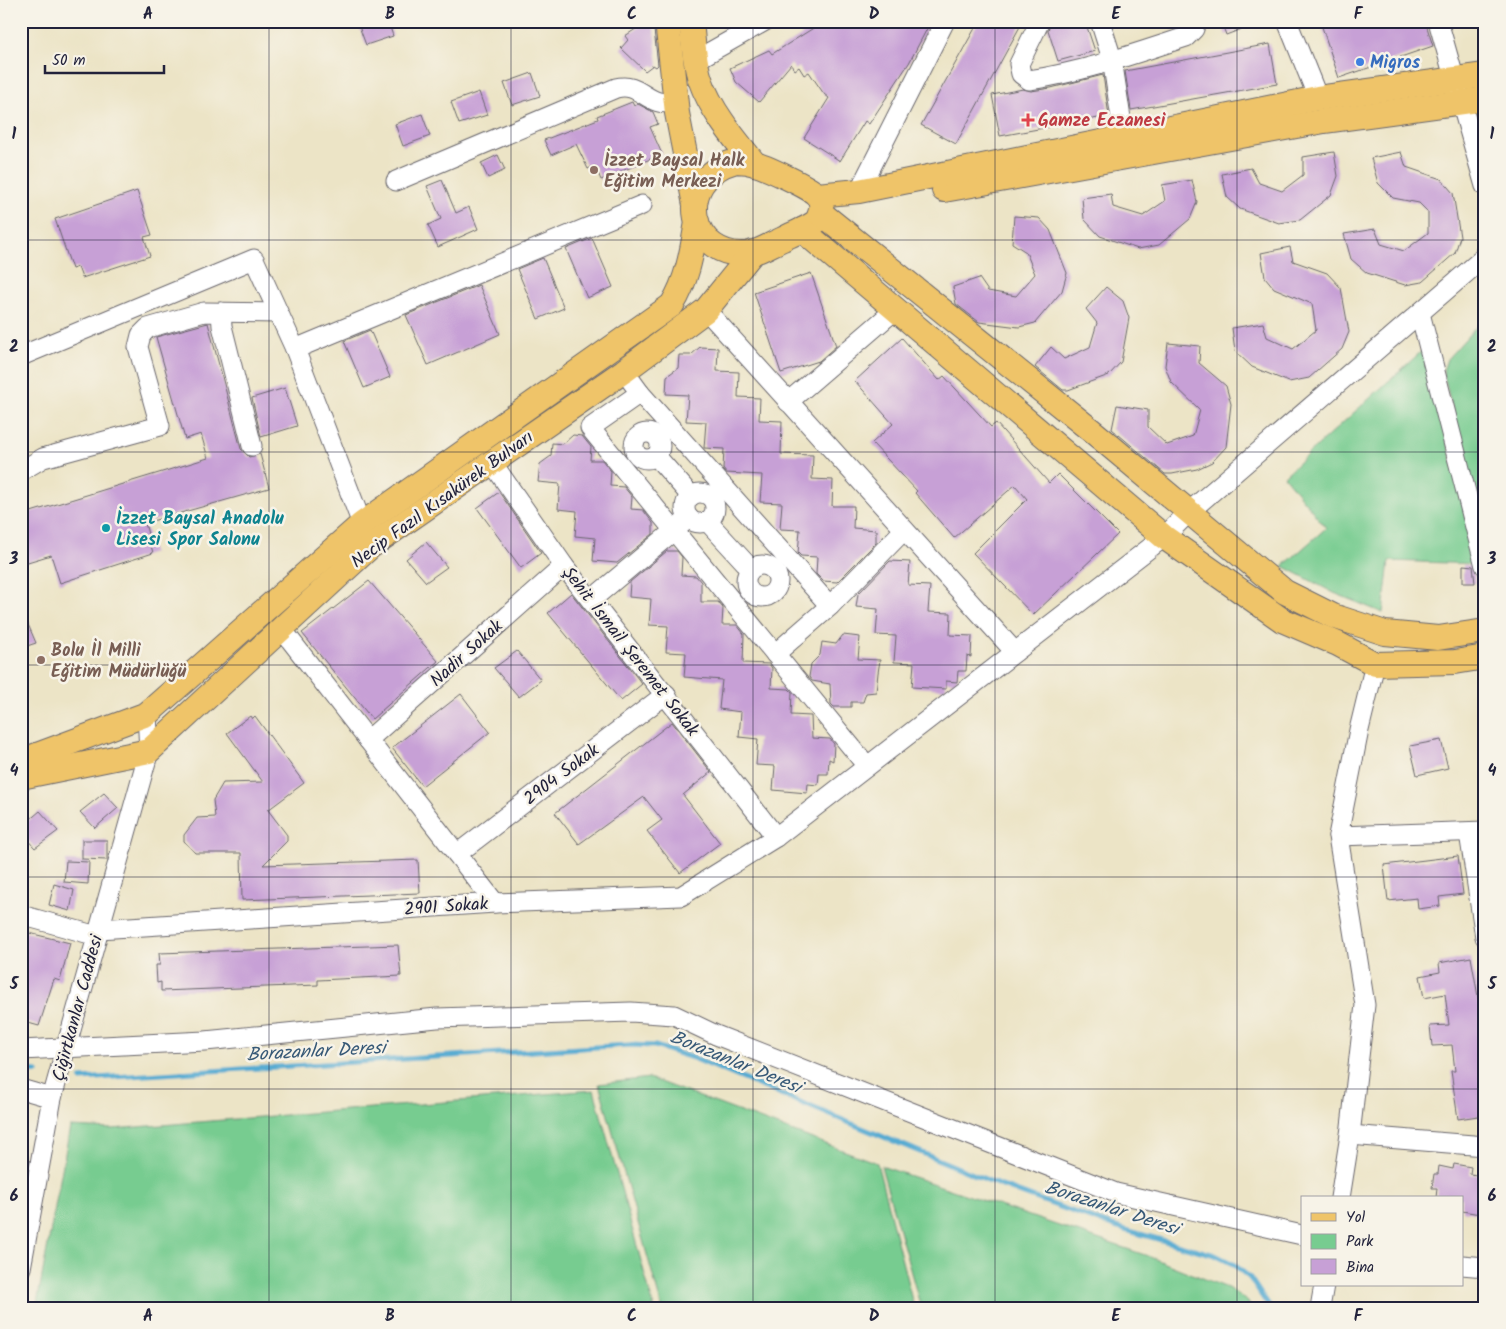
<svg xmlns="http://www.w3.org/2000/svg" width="1506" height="1329" font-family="Kalam,sans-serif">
  <rect width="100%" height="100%" fill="#f7f3e8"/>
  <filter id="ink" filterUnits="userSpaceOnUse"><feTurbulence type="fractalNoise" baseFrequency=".02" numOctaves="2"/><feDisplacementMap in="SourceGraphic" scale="10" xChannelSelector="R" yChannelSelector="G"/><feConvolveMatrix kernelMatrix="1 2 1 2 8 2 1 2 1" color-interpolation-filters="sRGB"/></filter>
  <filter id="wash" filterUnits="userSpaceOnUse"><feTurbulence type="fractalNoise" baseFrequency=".0096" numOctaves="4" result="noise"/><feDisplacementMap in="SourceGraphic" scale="20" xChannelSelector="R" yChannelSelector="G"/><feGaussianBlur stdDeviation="1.12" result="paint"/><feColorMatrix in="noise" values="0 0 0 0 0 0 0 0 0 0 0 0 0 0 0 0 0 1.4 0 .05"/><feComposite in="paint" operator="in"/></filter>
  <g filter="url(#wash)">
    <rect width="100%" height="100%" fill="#ece4c6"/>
    <!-- green -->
    <g fill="#77cc90" stroke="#4c7766">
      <polygon points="1485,317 1485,548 1443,371 1447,359"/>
      <polygon points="1424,349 1478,564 1389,561 1383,613 1334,593 1283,566 1326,528 1284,476"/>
      <polygon points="649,1078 877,1163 914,1308 662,1308 599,1084"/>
      <polygon points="594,1090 654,1308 36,1308 70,1127 112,1129"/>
      <polygon points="881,1166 1145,1255 1230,1289 1248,1302 1251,1308 921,1308"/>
    </g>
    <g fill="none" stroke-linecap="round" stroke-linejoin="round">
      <!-- stream -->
      <g stroke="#56abd2" stroke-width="5">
        <polyline points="21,1070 37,1072"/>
        <polyline points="81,1079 629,1045 655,1046 693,1058 1002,1186 1115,1227 1215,1255 1233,1264 1250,1278 1270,1308"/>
      </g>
    </g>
    <g id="blocks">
      <!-- building -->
      <g fill="#c7a0d6">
        <polygon points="357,21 388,21 393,36 366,45"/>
        <polygon points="648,21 653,21 658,65 656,67 653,65 645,71 621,48 628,40 625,36"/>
        <polygon points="810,21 931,21 909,63 869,124 865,121 840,161 804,138 829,98 824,94 809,72 804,75 799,67 795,70 791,64 759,102 736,82 730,68 769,50 772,54 815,27"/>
        <polygon points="979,21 1023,21 956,144 921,125"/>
        <polygon points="1051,21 1085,21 1095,51 1058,61 1048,30"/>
        <polygon points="1221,21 1260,21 1260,22 1226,35"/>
        <polygon points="1320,21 1425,21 1433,46 1339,78"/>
        <polygon points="1270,44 1277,84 1131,110 1125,71"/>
        <polygon points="532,73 540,96 512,105 504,83"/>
        <polygon points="1103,75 1109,116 1000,136 992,95 1023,89 1031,91 1051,88"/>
        <polygon points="479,92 487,115 459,124 451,102"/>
        <polygon points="632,102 634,106 638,104 653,112 658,124 650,127 662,154 601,180 595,166 588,169 576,144 551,155 544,140 598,119 597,116"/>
        <polygon points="422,114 430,136 403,146 395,124"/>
        <polygon points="1334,152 1338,176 1331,195 1300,220 1279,223 1240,209 1227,197 1222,174 1251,168 1259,183 1282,191 1303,175 1303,157"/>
        <polygon points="1401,152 1406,167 1441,179 1453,193 1460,237 1455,253 1422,282 1405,285 1367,273 1351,259 1344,234 1375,229 1381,244 1404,251 1428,233 1428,212 1419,203 1393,198 1378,183 1371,158"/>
        <polygon points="498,155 505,170 488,178 481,163"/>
        <polygon points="442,180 456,213 469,207 478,229 438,247 428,225 441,219 427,186"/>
        <polygon points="1192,180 1197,202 1190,219 1159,245 1138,249 1100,236 1084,219 1082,198 1111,194 1113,207 1143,216 1165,201 1162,185"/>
        <polygon points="137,191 152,235 144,237 150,256 82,278 78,267 72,269 55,219"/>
        <polygon points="1014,216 1039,218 1050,230 1067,273 1062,291 1035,323 1019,327 979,322 956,304 953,287 979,278 988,291 1016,296 1035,274 1026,252 1012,243"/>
        <polygon points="592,238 613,287 587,298 566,249"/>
        <polygon points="1290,247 1293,261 1327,273 1341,288 1349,332 1342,349 1309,378 1289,382 1252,367 1235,351 1232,328 1263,323 1267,337 1293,349 1316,330 1312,304 1274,288 1265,277 1261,253"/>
        <polygon points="543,258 564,308 538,319 517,269"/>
        <polygon points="811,273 836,346 819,361 781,373 754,292"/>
        <polygon points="479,285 500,334 428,365 406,315"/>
        <polygon points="1106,287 1123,301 1129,318 1121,362 1109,375 1068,390 1063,390 1035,367 1051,347 1064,359 1090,347 1097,323 1086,309"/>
        <polygon points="208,323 241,449 249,457 260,454 269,488 145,523 153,553 60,583 51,555 21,564 21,515 208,458 201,434 185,439 156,337"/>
        <polygon points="370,330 390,377 364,388 344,341"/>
        <polygon points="902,338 939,380 944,376 991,427 996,423 1049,483 1058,474 1118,534 1033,615 973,553 1027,499 1015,485 954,538 915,493 917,491 872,443 893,424 855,381"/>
        <polygon points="1168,343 1200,346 1199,363 1226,386 1231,404 1226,447 1212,462 1197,469 1172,474 1165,474 1112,429 1117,405 1148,410 1148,427 1167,445 1193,436 1200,410 1171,382 1165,366"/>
        <polygon points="700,347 718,348 717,371 739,372 738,397 760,398 759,420 782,421 781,454 813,455 812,479 833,480 832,506 854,506 853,528 876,530 876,543 837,582 823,581 816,574 817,557 801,556 798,553 800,530 780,529 782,503 760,502 762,475 726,473 723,469 724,449 704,448 706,422 686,421 688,395 666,394 667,376 678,368 679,355 691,355"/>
        <polygon points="285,388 297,426 261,437 252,398"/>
        <polygon points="573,435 582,436 591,447 590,460 602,460 611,471 610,486 624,487 632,497 631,509 643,510 653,523 653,534 617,563 593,561 595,538 575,536 577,511 558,509 560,484 538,482 540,464 551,456 552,443 563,444"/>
        <polygon points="499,492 541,553 521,568 477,508"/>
        <polygon points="426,542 447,567 426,582 406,559"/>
        <polygon points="667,551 677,551 682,557 681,575 696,576 701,582 701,602 718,602 723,608 722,625 737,625 744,634 743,663 769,664 772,668 771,688 789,689 792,692 791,715 811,716 812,738 830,739 834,744 833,761 829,759 828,774 819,774 818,785 808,784 807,793 773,790 775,766 756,765 758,739 739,737 741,712 719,709 722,680 684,677 686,653 666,652 668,626 649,625 651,599 629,597 630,582"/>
        <polygon points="890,561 910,562 908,585 930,586 928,612 951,613 950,635 972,636 971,657 967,656 966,671 958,671 957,682 946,681 946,689 912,687 914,663 894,662 896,636 876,635 878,609 856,607 858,594"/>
        <polygon points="1463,565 1473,566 1475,583 1463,583"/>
        <polygon points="369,581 438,661 372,719 302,633"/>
        <polygon points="571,593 642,684 621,701 548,613"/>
        <polygon points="21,608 36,643 21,648"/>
        <polygon points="843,635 860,637 858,659 880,660 878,673 876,692 866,693 863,702 851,702 851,707 834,707 831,704 830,684 812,681 809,677 811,664 820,655 822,642 836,644"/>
        <polygon points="517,651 541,680 519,697 494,668"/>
        <polygon points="461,694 490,732 422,786 392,748"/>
        <polygon points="250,716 252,719 255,716 304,783 268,810 287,835 287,841 263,865 418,860 420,893 242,900 241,853 195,853 184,841 184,835 197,818 215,817 213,800 223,783 263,782 227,733"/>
        <polygon points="672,722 711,772 683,795 720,843 680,873 647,831 662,820 644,797 579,844 555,813"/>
        <polygon points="1441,740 1448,768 1417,775 1410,746"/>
        <polygon points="104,793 118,808 95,828 80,812"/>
        <polygon points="40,811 58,831 35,848 21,833 21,827"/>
        <polygon points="82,840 107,840 107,860 82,859"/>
        <polygon points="1458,856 1463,894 1439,897 1440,906 1418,909 1417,898 1388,901 1384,865"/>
        <polygon points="66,861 89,862 88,884 64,882"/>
        <polygon points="54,884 74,890 70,911 49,905"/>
        <polygon points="21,931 70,943 60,981 54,979 39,1026 21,1021"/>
        <polygon points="398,945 401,976 318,980 318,985 161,991 161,982 157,983 156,965 160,965 159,953"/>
        <polygon points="1471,957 1485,1036 1485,1115 1458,1119 1451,1071 1455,1071 1452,1045 1432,1046 1430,1026 1449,1025 1445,994 1424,998 1420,976 1440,972 1439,963"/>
        <polygon points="1454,1164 1471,1167 1470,1174 1485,1176 1480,1214 1462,1211 1462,1198 1436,1198 1437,1188 1432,1188 1434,1174 1438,1174 1439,1166 1453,1169"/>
      </g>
    </g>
  </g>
  <g filter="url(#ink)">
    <use href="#blocks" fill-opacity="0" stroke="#69666c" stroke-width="1"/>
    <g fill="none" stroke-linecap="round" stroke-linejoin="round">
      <defs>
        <g id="minor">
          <path d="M1040 21 1019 64 1021 74 1029 80C1083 72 1134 54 1186 37L1194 29 1196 21"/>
          <polyline points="1100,21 1112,59 1126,151"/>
          <polyline points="1287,21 1318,98"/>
          <polyline points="1438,21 1485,186"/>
          <polyline points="696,60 765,21"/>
          <path d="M396 181 616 88C642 81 647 110 676 101"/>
          <polyline points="859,191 945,21"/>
          <polyline points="706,310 1015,652"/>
          <polyline points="221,312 222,326 252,446"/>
          <polyline points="1420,313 1485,566"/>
          <polyline points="21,356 254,259 295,349"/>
          <polyline points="624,371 640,393 590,428 867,766"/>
          <polyline points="640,393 830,606 904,530"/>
          <polyline points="788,402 896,309"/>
          <circle cx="647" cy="446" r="13"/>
          <polyline points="656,456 691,496"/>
          <polyline points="491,461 564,566 776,837"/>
          <polyline points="21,471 43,458 160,426 138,347 141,335 148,328 204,312 278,313"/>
          <circle cx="700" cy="508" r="15"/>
          <polyline points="707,521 751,569"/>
          <polyline points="362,524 295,349 642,205"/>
          <circle cx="762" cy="581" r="16"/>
          <polyline points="591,600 689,518"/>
          <polyline points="281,628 495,903"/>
          <polyline points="775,654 830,606"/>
          <polyline points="368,740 564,566"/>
          <polyline points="1469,833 1485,937"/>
          <polyline points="1338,836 1485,831"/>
          <polyline points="457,854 666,694"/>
          <polyline points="21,915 97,936"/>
          <polyline points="99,929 495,903 681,896 776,837 1164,537 1190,511 1481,260 1485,253"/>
          <polyline points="21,1050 205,1041 437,1018 631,1012 674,1015 716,1035 1116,1193 1302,1235"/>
          <polyline points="21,1089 52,1098"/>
          <polyline points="1350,1135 1485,1146"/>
          <polyline points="1340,1198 1350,1135 1365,1005 1338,836 1359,730 1375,664"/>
          <polyline points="1462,1265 1485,1267"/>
          <polyline points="21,1268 52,1098 149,751 147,714"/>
          <polyline points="1320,1308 1324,1285"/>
        </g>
        <g id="major">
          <polyline points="667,21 677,113 695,205"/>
          <path d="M691 21C693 40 694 61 700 79 711 111 734 138 755 164"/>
          <path d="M736 161C741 162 747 161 751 163 762 165 812 188 818 196 824 204 821 213 817 221 807 229 794 233 783 239 773 243 761 251 751 253 690 263 670 179 736 161Z"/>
          <polyline points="944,190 1324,121 1485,99"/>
          <polyline points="817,195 859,191 1318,98 1485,75"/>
          <polyline points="821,213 1097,435 1285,592 1333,616 1385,633 1438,638 1485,631"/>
          <polyline points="802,230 1164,537 1282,620 1338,644 1375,664 1455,662 1485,657"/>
          <path d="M21 761 147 714 362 524 672 305C688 279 692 251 697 222"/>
          <polyline points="21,777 149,751 371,546 624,371 706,310 753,252"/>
        </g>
      </defs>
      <!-- minor casing -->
      <use href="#minor" stroke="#69666c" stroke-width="21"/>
      <!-- major casing -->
      <use href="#major" stroke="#69666c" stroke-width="26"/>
      <!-- minor -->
      <use href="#minor" stroke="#fff" stroke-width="19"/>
      <!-- major -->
      <use href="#major" stroke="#efc469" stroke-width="24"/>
    </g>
  </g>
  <!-- grid -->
  <path fill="none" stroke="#22223b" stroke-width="1" stroke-opacity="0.55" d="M269 21V1308M511 21V1308M753 21V1308M995 21V1308M1237 21V1308M21 240H1485M21 452H1485M21 665H1485M21 877H1485M21 1089H1485"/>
  <!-- markers -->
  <circle fill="#3f7fe0" stroke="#f7f3e8" stroke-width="2" cx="1360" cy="62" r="5"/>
  <path fill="#e0444e" stroke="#f7f3e8" stroke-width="2" d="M1025.5 112.5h5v5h5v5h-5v5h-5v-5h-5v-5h5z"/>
  <g fill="#8d6e63" stroke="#f7f3e8" stroke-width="2">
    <circle cx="594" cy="170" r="5"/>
    <circle cx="41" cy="660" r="5"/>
  </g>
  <circle fill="#0f9aa8" stroke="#f7f3e8" stroke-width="2" cx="106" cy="528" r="5"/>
  <g text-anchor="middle" stroke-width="5" stroke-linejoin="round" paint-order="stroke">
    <!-- shop labels -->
    <g font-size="18" font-weight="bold" fill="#366cbe" stroke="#f7f3e8" text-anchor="start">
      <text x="1370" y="68">Migros</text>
    </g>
    <!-- health labels -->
    <g font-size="18" font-weight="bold" fill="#be3a42" stroke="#f7f3e8" text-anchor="start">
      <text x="1038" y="126">Gamze Eczanesi</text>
    </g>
    <!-- education labels -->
    <g font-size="18" font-weight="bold" fill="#785e54" stroke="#f7f3e8" text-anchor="start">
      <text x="604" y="166">İzzet Baysal Halk<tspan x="604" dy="21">Eğitim Merkezi</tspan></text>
      <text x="51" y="656">Bolu İl Milli<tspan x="51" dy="21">Eğitim Müdürlüğü</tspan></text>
    </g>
    <!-- street labels -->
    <g font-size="18" fill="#22223b" stroke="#f7f3e8">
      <text transform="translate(442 499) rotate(-36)" y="6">Necip Fazıl Kısakürek Bulvarı</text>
      <text transform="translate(631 651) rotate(52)" y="6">Şehit İsmail Şeremet Sokak</text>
      <text transform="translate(466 653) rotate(-42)" y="6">Nadir Sokak</text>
      <text transform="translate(561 774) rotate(-37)" y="6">2904 Sokak</text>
      <text transform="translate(446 906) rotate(-4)" y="6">2901 Sokak</text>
      <text transform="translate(77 1008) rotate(-75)" y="6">Çiğirtkanlar Caddesi</text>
    </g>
    <!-- culture labels -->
    <g font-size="18" font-weight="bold" fill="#0d838f" stroke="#f7f3e8" text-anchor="start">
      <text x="116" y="524">İzzet Baysal Anadolu<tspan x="116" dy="21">Lisesi Spor Salonu</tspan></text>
    </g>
    <!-- water labels -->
    <g font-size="19" font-style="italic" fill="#375977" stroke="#f7f3e8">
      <text transform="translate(316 1050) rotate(-3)" y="7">Borazanlar Deresi</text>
      <text transform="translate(736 1061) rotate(22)" y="7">Borazanlar Deresi</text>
      <text transform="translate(1112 1207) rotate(18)" y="7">Borazanlar Deresi</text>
    </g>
  </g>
  <!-- margin -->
  <rect width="1506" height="1329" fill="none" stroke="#f7f3e8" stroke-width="55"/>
  <!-- legend -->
  <rect x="1301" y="1196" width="162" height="90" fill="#f7f3e8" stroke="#a29fa3"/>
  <rect x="1311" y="1213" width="25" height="8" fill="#efc469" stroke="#a29fa3"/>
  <text x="1346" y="1222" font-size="15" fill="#22223b">Yol</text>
  <rect x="1311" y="1234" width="25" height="15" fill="#77cc90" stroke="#a29fa3"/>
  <text x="1346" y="1246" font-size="15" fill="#22223b">Park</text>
  <rect x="1311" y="1259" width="25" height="15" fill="#c7a0d6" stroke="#a29fa3"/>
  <text x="1346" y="1272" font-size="15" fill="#22223b">Bina</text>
  <!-- scale -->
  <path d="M45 65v8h119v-8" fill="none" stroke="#22223b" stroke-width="2.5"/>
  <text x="52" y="65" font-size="15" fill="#22223b" stroke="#f7f3e8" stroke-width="4" paint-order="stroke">50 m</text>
  <rect x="28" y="28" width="1450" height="1274" fill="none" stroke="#22223b" stroke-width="2"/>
  <g font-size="16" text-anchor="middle" font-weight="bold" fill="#22223b">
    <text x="148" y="19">A</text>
    <text x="390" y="19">B</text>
    <text x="632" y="19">C</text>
    <text x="874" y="19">D</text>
    <text x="1116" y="19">E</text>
    <text x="1358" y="19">F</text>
    <text x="14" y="139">1</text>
    <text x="1492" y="139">1</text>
    <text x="14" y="352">2</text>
    <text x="1492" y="352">2</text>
    <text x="14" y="564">3</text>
    <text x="1492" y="564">3</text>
    <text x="14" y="776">4</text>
    <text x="1492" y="776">4</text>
    <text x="14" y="989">5</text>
    <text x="1492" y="989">5</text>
    <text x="14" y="1201">6</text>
    <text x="1492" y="1201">6</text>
    <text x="148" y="1321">A</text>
    <text x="390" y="1321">B</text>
    <text x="632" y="1321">C</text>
    <text x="874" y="1321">D</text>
    <text x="1116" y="1321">E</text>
    <text x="1358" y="1321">F</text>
  </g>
</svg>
